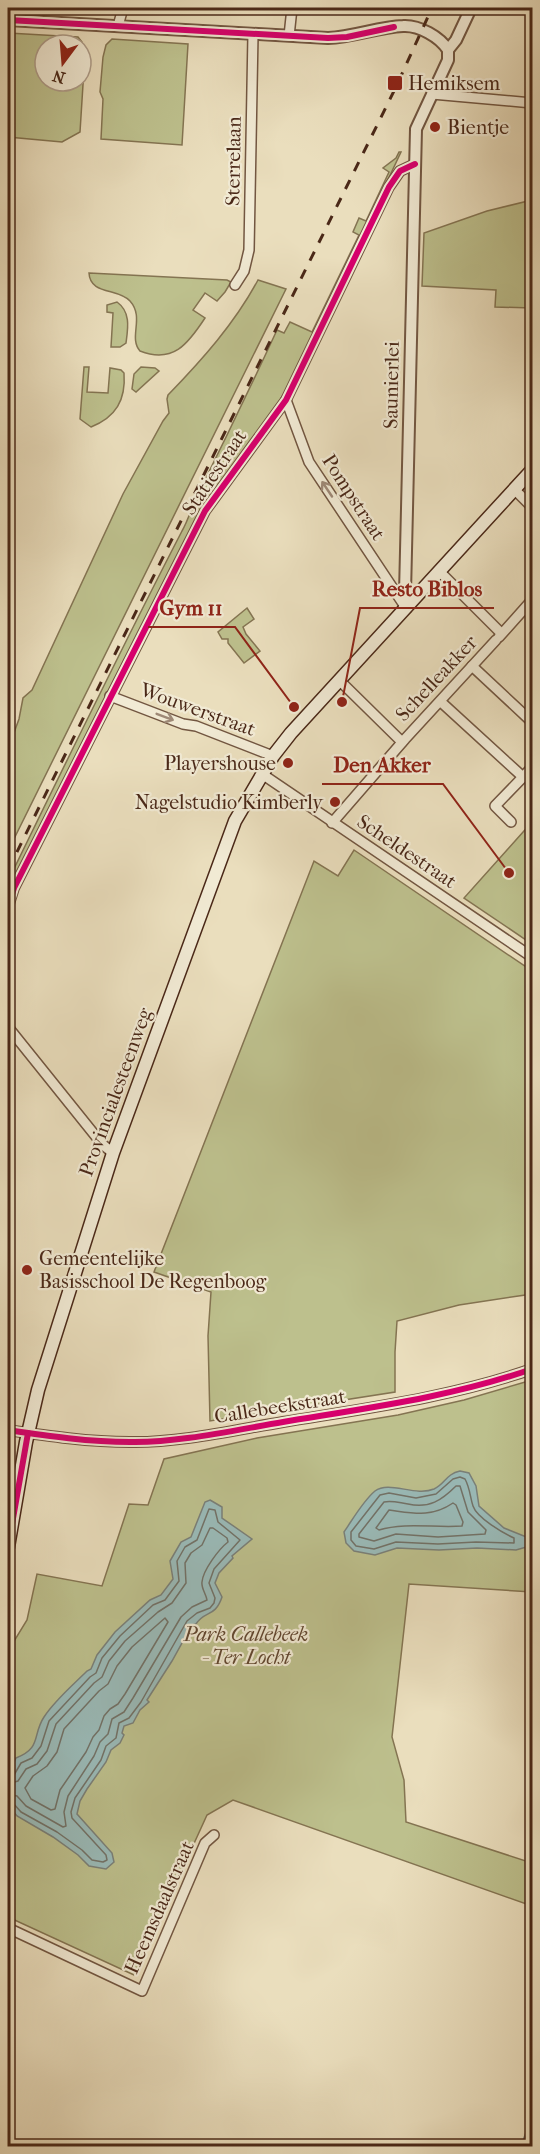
<svg xmlns="http://www.w3.org/2000/svg" width="540" height="2154" font-family="'IM FELL French Canon',serif">
  <rect width="100%" height="100%" fill="#eadebd"/>
  <filter id="stains"><feTurbulence type="fractalNoise" baseFrequency=".00333" numOctaves="4"/><feColorMatrix values="0 0 0 0 .2 0 0 0 0 .09 0 0 0 0 .02 0 0 0 .5 -.17"/></filter>
  <radialGradient id="worn" r=".72"><stop offset=".6" stop-color="#630" stop-opacity="0"/><stop offset="1" stop-color="#630" stop-opacity=".3"/></radialGradient>
  <!-- green -->
  <g fill="#bdc08d" stroke="#847452" stroke-width="1.5" fill-rule="evenodd">
    <path d="M8 33 78 37 82 42 85 53 80 132 62 142 8 137ZM45 45H81V81H45Z"/>
    <polygon points="112,39 188,44 182,145 101,139 103,99 100,92 103,57 106,45"/>
    <path d="M399 152H401L326 311 283 396 204 507 113 682 8 895V881C65 764 122 647 182 531 188 521 191 509 196 498 224 442 251 386 277 330L284 333 290 322 312 332 359 235 353 232 359 218 366 221 389 172 383 168 396 158Z"/>
    <polygon points="532,200 532,308 495,307 496,290 422,286 424,233 487,211"/>
    <path d="M89 273 227 280 231 282 225 292 217 301 205 293 193 310 205 318C188 344 173 364 140 351 128 337 145 318 130 301 118 288 90 295 89 273Z"/>
    <path d="M258 280 286 289 8 851V749L19 719 23 698 32 690 123 494 163 421 169 413 167 399 168 395C202 360 235 323 258 280Z"/>
    <path d="M117 302C131 312 128 328 126 343L120 347H111L113 313 107 312V305Z"/>
    <path d="M84 367H89L87 392 108 393 110 368 121 370 124 373C126 400 116 417 91 427L80 419Z"/>
    <polygon points="141,367 155,368 159,371 136,392 132,389 134,374"/>
    <polygon points="247,608 254,619 243,627 246,634 260,651 244,663 228,643 228,639 222,639 218,632"/>
    <polygon points="532,822 532,944 464,898"/>
    <polygon points="354,850 532,971 532,1294 459,1305 397,1321 395,1352 395,1392 210,1421 208,1336 211,1292 154,1272 314,861 338,876"/>
    <polygon points="532,1380 532,1592 409,1584 392,1737 404,1780 406,1822 532,1863 532,1906 233,1800 207,1815 134,1975 8,1917 8,1651 27,1620 37,1574 102,1586 129,1504 148,1505 164,1459 257,1438 398,1415 464,1400"/>
  </g>
  <!-- water -->
  <g fill="#9abbb9" stroke="#7a8079" stroke-width="1.5">
    <path d="M460 1471 469 1473 476 1486 479 1506 504 1528 529 1538 530 1546 516 1550 477 1548 439 1550 397 1548 375 1555 354 1551 346 1543 344 1532C353 1519 363 1501 375 1491 389 1480 415 1497 434 1489 445 1484 446 1474 460 1471Z"/>
    <path d="M210 1500 222 1507V1518L252 1539 232 1556 233 1558 219 1573 215 1583 222 1597C215 1618 205 1610 196 1624L192 1625 172 1661 147 1700 149 1702 140 1710 133 1723 124 1726 122 1733 124 1735 120 1743 111 1750 106 1762 87 1789 80 1801 77 1814 112 1853 114 1862 106 1869 89 1866 78 1855 53 1837 17 1816 8 1805V1776L16 1758C42 1748 32 1735 44 1717 55 1700 73 1685 87 1671L91 1669 97 1655 115 1632 150 1600 161 1595 173 1579 170 1561 181 1542 191 1537 205 1502Z"/>
    <polygon points="532,2116 532,2146 521,2146"/>
  </g>
  <g fill="none" stroke-linecap="round" stroke-linejoin="round">
    <!-- shore -->
    <g stroke="#727268" stroke-width="1.5">
      <path d="M460 1477 465 1479C470 1488 470 1497 473 1506 477 1518 503 1533 514 1538V1543L476 1542 438 1544 396 1542 374 1549 356 1546 351 1540V1532L380 1495 389 1493 416 1498 436 1494 453 1479Z"/>
      <path d="M456 1486H460L468 1512 486 1530 485 1534 438 1537 396 1534 374 1541 359 1537V1534L384 1502C392 1500 400 1503 408 1504 429 1509 442 1500 456 1486Z"/>
      <path d="M453 1503 456 1505 463 1522 462 1526C434 1528 405 1522 379 1530L376 1528 389 1510C413 1513 431 1518 453 1503Z"/>
      <polygon points="165,1618 168,1622 125,1694 118,1704 110,1709 104,1716 99,1730 93,1737 86,1752 60,1790 55,1809 51,1810 31,1799 25,1788 33,1776 47,1766 57,1752 64,1729 99,1691 108,1684 117,1666 132,1647"/>
      <polyline points="8,1777 14,1775 21,1763 32,1758 41,1746 49,1721 90,1677 96,1673 102,1658 120,1636 153,1605 165,1600 179,1581 177,1561 185,1547 197,1540 209,1509 215,1510 218,1522 240,1540 214,1569 209,1583 215,1598 214,1603 210,1608 197,1613 187,1621 141,1702 129,1718 119,1723 116,1738 106,1746 101,1760 75,1798 71,1812 72,1818 106,1855 107,1860 103,1862 92,1860 82,1850 57,1832 21,1812 13,1803 8,1802"/>
      <path d="M8 1784 18 1781 26 1769 37 1764 47 1751 56 1724 94 1683 102 1677 109 1661 125 1641 158 1612 172 1603 186 1583 185 1563 191 1553 202 1545 210 1528H213L227 1538 228 1542C219 1549 203 1570 202 1582 201 1588 206 1594 207 1600L192 1607 181 1617 133 1698 124 1712 112 1719 108 1734 100 1742 94 1756 68 1796 64 1812 66 1826 63 1827 26 1806 17 1796 8 1794"/>
    </g>
    <defs>
      <g id="minor">
        <polyline points="118,26 123,8"/>
        <polyline points="289,36 292,8"/>
        <polyline points="432,94 532,103"/>
        <polyline points="235,285 244,271 249,250 253,34"/>
        <polyline points="286,400 309,462 406,608"/>
        <polyline points="514,489 532,507"/>
        <polyline points="440,572 501,633"/>
        <polyline points="499,637 532,600"/>
        <polyline points="472,666 532,722"/>
        <polyline points="339,680 402,742"/>
        <polyline points="110,696 183,724 196,726 273,756"/>
        <polyline points="441,702 523,777 532,767"/>
        <polyline points="262,774 532,957"/>
        <polyline points="511,822 495,806 523,777"/>
        <polyline points="332,823 405,739 496,640"/>
        <polyline points="8,907 14,888 205,511 286,400 389,187 400,171 415,164"/>
        <polyline points="8,1027 102,1144 113,1153"/>
        <path d="M8 1430C48 1436 89 1442 130 1442 178 1443 235 1430 283 1422 367 1408 452 1397 532 1369"/>
        <polyline points="8,1928 142,1991 205,1843 214,1835"/>
      </g>
      <g id="tertiary">
        <path d="M8 20 328 38C354 37 378 27 403 26 419 25 440 37 448 50"/>
        <polyline points="406,608 405,593 416,129 448,60 448,50 456,40 471,8"/>
      </g>
      <polyline id="secondary" points="8,1547 26,1442 38,1390 113,1153 235,821 273,756 291,733 532,470"/>
    </defs>
    <!-- minor casing -->
    <use href="#minor" stroke="#725641" stroke-width="12"/>
    <!-- tertiary casing -->
    <use href="#tertiary" stroke="#725641" stroke-width="14"/>
    <!-- secondary casing -->
    <use href="#secondary" stroke="#4a2818" stroke-width="15"/>
    <!-- minor -->
    <use href="#minor" stroke="#f1ead4" stroke-width="9"/>
    <!-- tertiary -->
    <use href="#tertiary" stroke="#f1ead4" stroke-width="10"/>
    <!-- secondary -->
    <use href="#secondary" stroke="#f1ead4" stroke-width="12"/>
    <!-- rail -->
    <polyline stroke="#4a2818" stroke-width="3" stroke-dasharray="10 10" stroke-linecap="butt" points="8,870 395,89 432,8"/>
    <defs>
      <g id="cycleway">
        <polyline points="8,20 328,38 347,37 394,27"/>
        <polyline points="8,907 14,888 205,511 286,400 389,187 400,171 415,164"/>
        <path d="M8 1430C48 1436 89 1442 130 1442 178 1443 235 1430 283 1422 367 1408 452 1397 532 1369"/>
        <polyline points="8,1547 28,1433"/>
      </g>
    </defs>
    <!-- cycleway casing -->
    <use href="#cycleway" stroke="#f1ead4" stroke-width="10"/>
    <!-- cycleway -->
    <use href="#cycleway" stroke="#d6006c" stroke-width="6"/>
  </g>
  <!-- one-way arrows -->
  <defs><path id="oneway-shaft" d="M-6 0H5M1.5-3L5.5 0L1.5 3" fill="none" stroke-width="1.6" stroke-linecap="round" stroke-linejoin="round" transform="scale(1.5)"/></defs>
  <g stroke="#9e8976">
    <use href="#oneway-shaft" transform="translate(327 489) rotate(-124)"/>
    <use href="#oneway-shaft" transform="translate(165 717) rotate(21)"/>
  </g>
  <!-- markers -->
  <g fill="#8f2418" stroke="#f1ead4" stroke-width="2">
    <rect x="387" y="75" width="16" height="16" rx="3"/>
    <circle cx="435" cy="127" r="6"/>
    <circle cx="288" cy="763" r="6"/>
    <circle cx="335" cy="802" r="6"/>
    <circle cx="27" cy="1270" r="6"/>
  </g>
  <g text-anchor="middle" stroke-width="4.5" stroke-linejoin="round" paint-order="stroke">
    <!-- poi labels -->
    <g font-size="20" fill="#4a2818" stroke="#f1ead4" text-anchor="start">
      <text x="408" y="90">Hemiksem</text>
      <text x="447" y="134">Bientje</text>
      <text x="276" y="770" text-anchor="end">Playershouse</text>
      <text x="323" y="809" text-anchor="end">Nagelstudio Kimberly</text>
      <text x="39" y="1265">Gemeentelijke<tspan x="39" dy="23">Basisschool De Regenboog</tspan></text>
    </g>
    <!-- street labels -->
    <g font-size="20" fill="#4a2818" stroke="#f1ead4">
      <text transform="translate(233 161) rotate(-89)" y="7">Sterrelaan</text>
      <text transform="translate(391 385) rotate(-89)" y="7">Saunierlei</text>
      <text transform="translate(214 472) rotate(-56)" y="7">Statiestraat</text>
      <text transform="translate(354 497) rotate(57)" y="7">Pompstraat</text>
      <text transform="translate(436 678) rotate(-47)" y="7">Schelleakker</text>
      <text transform="translate(198 709) rotate(20)" y="7">Wouwerstraat</text>
      <text transform="translate(407 851) rotate(34)" y="7">Scheldestraat</text>
      <text transform="translate(115 1092) rotate(-70)" y="7">Provincialesteenweg</text>
      <text transform="translate(280 1406) rotate(-9)" y="7">Callebeekstraat</text>
      <text transform="translate(159 1907) rotate(-66)" y="7">Heemsdaalstraat</text>
    </g>
    <!-- park labels -->
    <g font-size="20" font-style="italic" fill="#61462f" stroke="#f1ead4">
      <text x="246" y="1641">Park Callebeek<tspan x="246" dy="23">- Ter Locht</tspan></text>
    </g>
  </g>
  <!-- callouts -->
  <path fill="none" stroke="#8f2418" stroke-width="2" d="M342 702L360 608H494M294 707L235 627H148M509 873L443 784H322"/>
  <g fill="#8f2418" stroke="#f1ead4" stroke-width="2">
    <circle cx="342" cy="702" r="6"/>
    <circle cx="294" cy="707" r="6"/>
    <circle cx="509" cy="873" r="6"/>
  </g>
  <g font-size="21" text-anchor="middle" font-weight="bold" fill="#8f2418" stroke="#f1ead4" stroke-width="4.5" stroke-linejoin="round" paint-order="stroke">
    <text x="427" y="596">Resto Biblos</text>
    <text x="191" y="615">Gym 11</text>
    <text x="382" y="772">Den Akker</text>
  </g>
  <!-- margin -->
  <rect width="540" height="2154" fill="none" stroke="#eadebd" stroke-width="30"/>
  <rect x="9" y="9" width="522" height="2136" fill="none" stroke="#4a2818" stroke-width="3"/>
  <rect x="15" y="15" width="510" height="2124" fill="none" stroke="#4a2818" stroke-width="1.5"/>
  <!-- north arrow -->
  <g transform="translate(63 63) rotate(196)"><circle r="28" fill="#f1ead4" stroke="#ae9c89" stroke-width="1.5"/>
  <path d="M0-4.5L10 22L0 15L-10 22Z" fill="#8f2418"/>
  <text y="-9" font-size="16" font-weight="bold" text-anchor="middle" fill="#4a2818">N</text>
  </g>
  <rect width="100%" height="100%" filter="url(#stains)"/>
  <rect width="100%" height="100%" fill="url(#worn)"/>
</svg>
